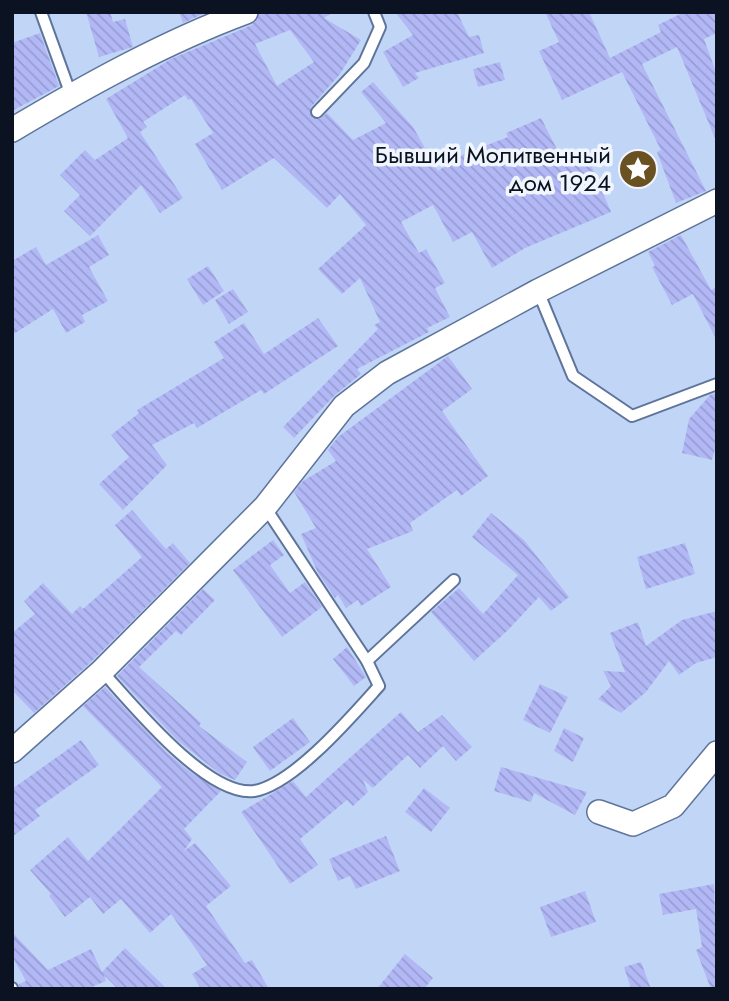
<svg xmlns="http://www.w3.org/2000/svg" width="729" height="1001" font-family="Jost,sans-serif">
  <defs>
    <pattern id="building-back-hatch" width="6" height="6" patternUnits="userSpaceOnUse" patternTransform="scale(1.75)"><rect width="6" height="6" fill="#b2b8f6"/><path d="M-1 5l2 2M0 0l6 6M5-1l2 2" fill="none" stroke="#989dd3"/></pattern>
  </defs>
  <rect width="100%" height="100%" fill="#c1d6f7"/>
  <!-- building -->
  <g fill="url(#building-back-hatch)" fill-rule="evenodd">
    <polygon points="86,12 110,12 113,22 125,19 133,47 99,57"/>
    <polygon points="179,12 207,12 183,23"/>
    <path d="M260 12H333L324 18 361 40 340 74 311 107 312 118 320 119 327 113 353 140 386 123 361 92 373 82 413 127 438 171 464 154 508 137 506 133 541 118 563 161 585 151 611 212 525 248 492 268 472 232 453 242 433 205 401 222 419 253 426 249 445 283 435 288 450 317 427 328 429 332 357 369 361 374 335 395 294 438 283 427 378 329 374 325 380 322 360 278 342 294 318 269 366 225 340 194 327 208 274 158 222 190 195 144 213 133 191 99 188 100 185 95 143 122 147 127 140 132 183 198 160 213 141 185 90 236 64 211 80 195 60 175 85 150 95 160 128 138 106 99 171 59 252 25ZM290 30 314 62 277 86 255 44Z"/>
    <polygon points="395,12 457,12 469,37 479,35 484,53 415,73 419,78 403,87 383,52 413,35"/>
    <polygon points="545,12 589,12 610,58 661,32 658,25 684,12 717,12 717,33 704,39 717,75 717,143 677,47 642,64 706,191 676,203 657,152 661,150 622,72 562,100 539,51 559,42"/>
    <polygon points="40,33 59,86 12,111 12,43"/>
    <polygon points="500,62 505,80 478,87 473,69"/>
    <polygon points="98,235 109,255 89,267 108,301 82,315 85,322 66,333 53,309 12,335 12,261 36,247 46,265"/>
    <polygon points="681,235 711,290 717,287 717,341 693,294 672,305 652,267 655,266 648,252"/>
    <polygon points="208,266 224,291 203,305 187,279"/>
    <polygon points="233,289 248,312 229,324 215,300"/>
    <polygon points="318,318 338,346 264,394 261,390 197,428 194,423 152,445 167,465 123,510 99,484 129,457 111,435 139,413 137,410 224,358 214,342 244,323 264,354"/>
    <polygon points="448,356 472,389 442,411 488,476 461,496 457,490 410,523 413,531 367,549 391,587 361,606 358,600 346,608 338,595 335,598 318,573 301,534 316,528 294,492 303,481 336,461 328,450 338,437"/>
    <polygon points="717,393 717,442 712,460 682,453 689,419 710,395"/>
    <polygon points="132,510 166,549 173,543 190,563 92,661 34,713 12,690 12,633 35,614 24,601 43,583 72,614 80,606 83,609 142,557 115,525"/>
    <polygon points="491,513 524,540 569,597 551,611 539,597 507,631 474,661 431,612 459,588 483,614 518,575 472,537"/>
    <polygon points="273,540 284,555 270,565 290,593 305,582 322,607 282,637 233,570"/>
    <polygon points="685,543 695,574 646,589 637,557"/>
    <polygon points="203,589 215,600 181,635 176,631 139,667 201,723 199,726 247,762 235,780 219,773 177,740 117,676"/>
    <polygon points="717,611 717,657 696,663 679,675 669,661 646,692 621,713 598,699 611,686 603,671 625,672 610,633 638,622 646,646 682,620"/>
    <polygon points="347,647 366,677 354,686 333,659"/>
    <polygon points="540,684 568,697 550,733 523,720"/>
    <polygon points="105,687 166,752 189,771 221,791 184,829 192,839 184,851 195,843 231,886 206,906 245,963 252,960 269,989 201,989 192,974 207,965 171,914 150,933 121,899 103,914 90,897 65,917 49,896 51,894 30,870 68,837 88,861 162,787 83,706"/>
    <polygon points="401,712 418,732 442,715 472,747 456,761 443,746 420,768 408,755 373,788 363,780 368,792 353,806 347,800 300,839 318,865 290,884 241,812 293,781 306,797"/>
    <polygon points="293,718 310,742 270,771 253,747"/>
    <polygon points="564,728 584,738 573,762 554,751"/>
    <polygon points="81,740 99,765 35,810 40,816 12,837 12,789"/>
    <polygon points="501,767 505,768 587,792 575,815 534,793 531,802 494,791"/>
    <polygon points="424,788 450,808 431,832 405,812"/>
    <polygon points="386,836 400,871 356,889 350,876 338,881 329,859"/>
    <polygon points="714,884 717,989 711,989 696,950 702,947 696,909 663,915 659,894"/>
    <polygon points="585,891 596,922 551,937 540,907"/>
    <polygon points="12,932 48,970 91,949 102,972 125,948 167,989 118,989 104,975 106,981 87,989 20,989 19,984 26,981 12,956"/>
    <polygon points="405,954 433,978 424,989 377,989"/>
    <polygon points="641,962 651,989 631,989 624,967"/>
  </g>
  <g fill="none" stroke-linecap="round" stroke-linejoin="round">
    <defs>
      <g id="lane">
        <polyline points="41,12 71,95"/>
        <polyline points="317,112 364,63 380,27 374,12"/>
        <polyline points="538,291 573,376 632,416 717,384"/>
        <polyline points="367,661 454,580"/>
        <path d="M102 671C132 704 207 797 254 791 293 785 352 716 379 686L367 661 265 507"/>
        <polyline points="12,988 12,989"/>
      </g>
      <g id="street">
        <path d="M12 130C86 86 165 42 246 12"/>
        <polyline points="12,751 102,671 265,507 344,406 387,373 538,291 717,201"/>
        <polyline points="599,812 633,824 673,806 717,753"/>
      </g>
    </defs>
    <!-- lane casing -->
    <use href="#lane" stroke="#5e749a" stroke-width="14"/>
    <!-- street casing -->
    <use href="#street" stroke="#5e749a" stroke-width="26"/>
    <!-- lane -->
    <use href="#lane" stroke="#fff" stroke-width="10"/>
    <!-- street -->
    <use href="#street" stroke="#fff" stroke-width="23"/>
  </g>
  <!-- icons -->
  <defs>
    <symbol id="sight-disc" viewBox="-11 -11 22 22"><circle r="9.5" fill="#6a5122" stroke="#f1f6fe"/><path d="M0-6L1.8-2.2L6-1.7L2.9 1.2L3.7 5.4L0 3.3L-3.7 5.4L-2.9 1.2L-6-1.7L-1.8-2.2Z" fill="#fff"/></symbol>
  </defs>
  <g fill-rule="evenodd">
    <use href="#sight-disc" x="616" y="147" width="44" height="44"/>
  </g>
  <g text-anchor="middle" stroke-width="7" stroke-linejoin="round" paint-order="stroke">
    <!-- poi labels -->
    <g font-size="24" fill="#0b1322" stroke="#f1f6fe" text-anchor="end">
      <text x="611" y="163">Бывший Молитвенный<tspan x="611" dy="28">дом 1924</tspan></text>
    </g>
  </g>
  <!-- border -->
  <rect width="729" height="1001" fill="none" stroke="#0b1322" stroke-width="28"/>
</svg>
